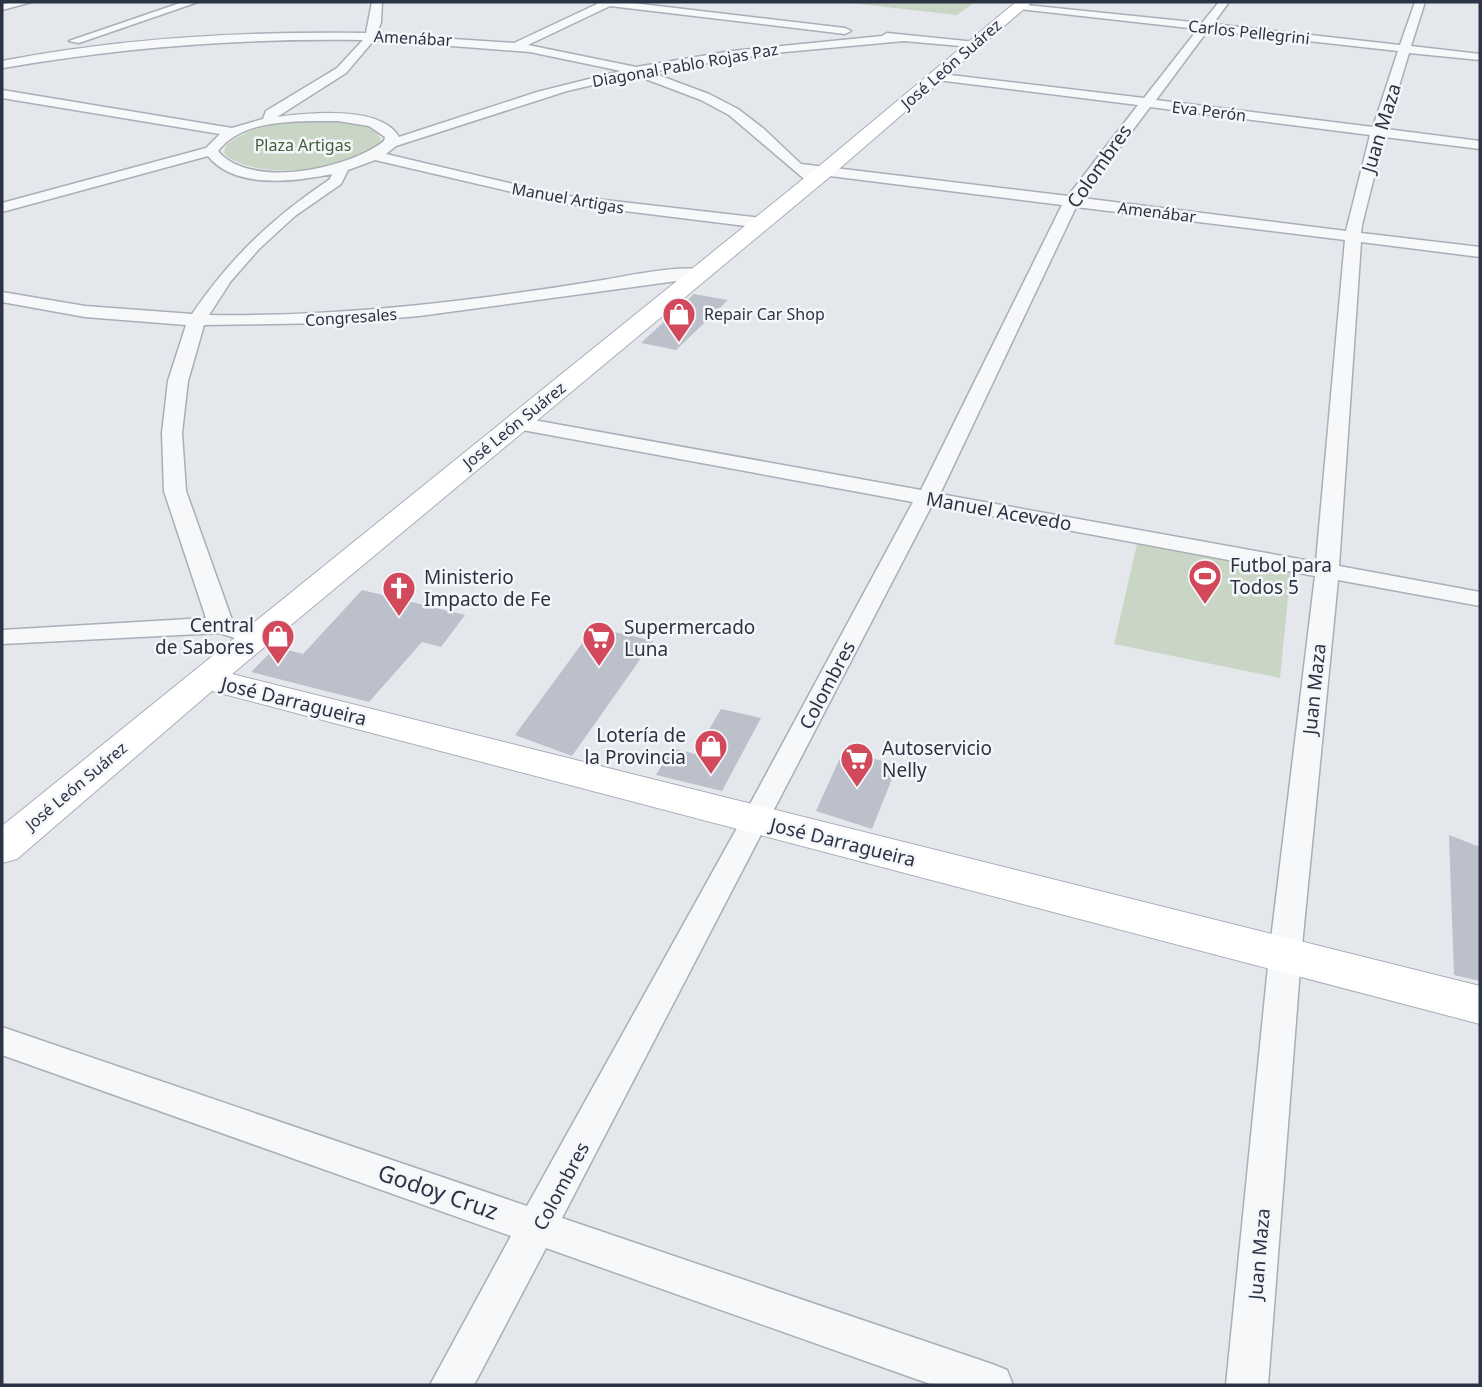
<svg xmlns="http://www.w3.org/2000/svg" width="1482" height="1387" font-family="'Noto Sans',sans-serif">
  <rect width="100%" height="100%" fill="#e4e7ec"/>
  <!-- green -->
  <g fill="#c9d6c5">
    <polygon points="841,2 975,2 957,15"/>
    <path d="M327 120C345 121 373 121 381 140 359 173 251 182 224 153L226 145C254 123 292 121 327 120Z"/>
    <polygon points="1138,540 1291,567 1280,678 1114,644"/>
  </g>
  <!-- building -->
  <g fill="#bbc0ca">
    <polygon points="694,294 728,300 676,350 641,343"/>
    <polygon points="362,590 465,615 441,647 422,642 369,702 251,672 276,647 303,654"/>
    <polygon points="594,627 653,641 572,756 515,735"/>
    <polygon points="721,709 761,718 722,791 656,775 672,748 695,754"/>
    <polygon points="844,749 897,766 872,829 816,811"/>
    <polygon points="1449,835 1480,847 1480,981 1454,975"/>
  </g>
  <g fill="none" stroke-linecap="round" stroke-linejoin="round">
    <defs>
      <g id="street">
        <polygon points="13,2 32,2 2,10 2,4"/>
        <polygon points="183,2 198,2 79,43 69,41"/>
        <path d="M372 2H382L381 22 377 34 514 43 597 4 595 2H624L845 28 851 31 845 34 610 6 528 45 636 67 732 51 882 36 887 33 976 42 978 44 972 47 904 41 774 53 650 72 709 94 738 109 764 129 801 164 1068 196 1138 105 937 80 931 76 933 73 1144 98 1198 29 1019 9 1014 6 1015 4 1202 23 1219 2H1229L1213 24 1400 45 1415 2H1425L1411 46 1480 54V60L1409 53 1386 129 1480 141V149L1384 137 1362 225 1361 233 1480 247V257L1361 242 1339 566 1480 592V606L1338 580 1301 956 1268 1385H1226L1269 956 1315 576 932 505 562 1218 992 1364 1007 1370 1013 1385H933L546 1248 474 1385H430L511 1236 2 1055V1027L527 1206 742 819 913 502 517 429 507 423 517 417 921 490 1062 205 814 174 821 180 819 183H809L729 115 701 100 635 75 567 91 396 146 386 154 560 195 762 218 770 223 762 228 560 203 375 160 348 170 341 184 295 216 259 249 231 281 209 315C341 317 473 301 603 280 622 277 696 261 707 273L699 278 419 316 336 323 204 325 188 381 182 433 186 491 232 620 263 632 266 637 263 642 254 644 219 633 2 644V630L206 618 164 491 162 433 168 381 186 325 85 317 2 302V292L85 306 192 314C232 256 271 219 330 179L332 174C294 182 234 189 208 156L2 212V203L206 148 220 134 2 98V90L232 128 263 119 266 111 337 68 363 40C242 38 123 47 3 68L2 61C122 38 244 31 366 33ZM1208 30 1398 51 1373 127 1156 100ZM374 40 530 52 621 71 537 92 399 137C381 105 308 113 277 117L346 73ZM1150 107 1370 135 1346 231 1082 198ZM338 121 369 126 385 137 384 141C349 169 250 190 218 151 243 118 300 121 338 121ZM1076 207 1345 240 1316 562 940 494Z"/>
      </g>
      <polygon id="secondary" points="1016,2 1032,2 832,175 232,674 1480,986 1480,1024 212,691 17,859 2,863 2,826 818,167"/>
    </defs>
    <!-- street casing -->
    <use href="#street" stroke="#a9aeb7" stroke-width="3"/>
    <!-- secondary casing -->
    <use href="#secondary" stroke="#a9aeb7" stroke-width="2"/>
    <!-- street -->
    <use href="#street" fill="#f7f8fa" fill-rule="evenodd"/>
    <!-- secondary -->
    <use href="#secondary" fill="#fff" fill-rule="evenodd"/>
  </g>
  <!-- icons -->
  <defs>
    <symbol id="shop-pin" viewBox="-11 -11 22 30"><path d="M0 17L-7.5 6A9.5 9.5 0 1 1 7.5 6Z" fill="#d1495b" stroke="#f4f6f9"/><path d="M-5-2.5h2.3a2.7 3.5 0 0 1 5.4 0H5L5.5 6h-11ZM-1.5-2.5h3a1.5 2.3 0 0 0-3 0Z" fill="#fff"/></symbol>
    <symbol id="stadium-pin" viewBox="-11 -11 22 30"><path d="M0 17L-7.5 6A9.5 9.5 0 1 1 7.5 6Z" fill="#d1495b" stroke="#f4f6f9"/><path d="M0-5a6.5 5 0 1 0 0 10a6.5 5 0 1 0 0-10ZM-3.5-1.8h7v3.6h-7Z" fill="#fff"/></symbol>
    <symbol id="church-pin" viewBox="-11 -11 22 30"><path d="M0 17L-7.5 6A9.5 9.5 0 1 1 7.5 6Z" fill="#d1495b" stroke="#f4f6f9"/><path d="M-1.2-6h2.4v3.5h3.3v2.4h-3.3V6h-2.4V-.1h-3.3v-2.4h3.3Z" fill="#fff"/></symbol>
    <symbol id="supermarket-pin" viewBox="-11 -11 22 30"><path d="M0 17L-7.5 6A9.5 9.5 0 1 1 7.5 6Z" fill="#d1495b" stroke="#f4f6f9"/><path d="M-6-5.5h2.5l.6 2H6L4.5 2H-2.5L-4.4-4H-6ZM-1.5 3.2a1.3 1.3 0 1 0 .1 0ZM3 3.2a1.3 1.3 0 1 0 .1 0Z" fill="#fff"/></symbol>
  </defs>
  <g fill-rule="evenodd">
    <use href="#shop-pin" x="660" y="295" width="38" height="52"/>
    <use href="#stadium-pin" x="1186" y="557" width="38" height="52"/>
    <use href="#church-pin" x="380" y="569" width="38" height="52"/>
    <use href="#shop-pin" x="259" y="617" width="38" height="52"/>
    <use href="#supermarket-pin" x="580" y="619" width="38" height="52"/>
    <use href="#shop-pin" x="692" y="727" width="38" height="52"/>
    <use href="#supermarket-pin" x="838" y="740" width="38" height="52"/>
  </g>
  <g text-anchor="middle" stroke-width="5" stroke-linejoin="round" paint-order="stroke">
    <!-- far-street labels -->
    <g font-size="16" fill="#2b3445" stroke="#f4f6f9">
      <text transform="translate(1249 32) rotate(6)" y="6">Carlos Pellegrini</text>
      <text transform="translate(413 38) rotate(3)" y="6">Amenábar</text>
      <text transform="translate(951 64) rotate(-41)" y="6">José León Suárez</text>
      <text transform="translate(685 65) rotate(-10)" y="6">Diagonal Pablo Rojas Paz</text>
      <text transform="translate(1209 111) rotate(7)" y="6">Eva Perón</text>
      <text transform="translate(568 198) rotate(10)" y="6">Manuel Artigas</text>
      <text transform="translate(1157 212) rotate(7)" y="6">Amenábar</text>
      <text transform="translate(351 317) rotate(-4)" y="6">Congresales</text>
      <text transform="translate(514 425) rotate(-39)" y="6">José León Suárez</text>
      <text transform="translate(76 786) rotate(-40)" y="6">José León Suárez</text>
    </g>
    <!-- far-park labels -->
    <g font-size="16" fill="#3f6138" stroke="#f4f6f9">
      <text x="303" y="151">Plaza Artigas</text>
    </g>
    <!-- far-poi labels -->
    <g font-size="16" fill="#2b3445" stroke="#f4f6f9" text-anchor="start">
      <text x="704" y="320">Repair Car Shop</text>
    </g>
    <!-- street labels -->
    <g font-size="19" fill="#2b3445" stroke="#f4f6f9">
      <text transform="translate(1381 128) rotate(-73)" y="7">Juan Maza</text>
      <text transform="translate(1099 166) rotate(-55)" y="7">Colombres</text>
      <text transform="translate(999 511) rotate(10)" y="7">Manuel Acevedo</text>
      <text transform="translate(827 685) rotate(-62)" y="7">Colombres</text>
      <text transform="translate(1314 689) rotate(-84)" y="7">Juan Maza</text>
      <text transform="translate(294 701) rotate(14)" y="7">José Darragueira</text>
      <text transform="translate(843 842) rotate(14)" y="7">José Darragueira</text>
      <text transform="translate(561 1186) rotate(-62)" y="7">Colombres</text>
      <text transform="translate(1259 1254) rotate(-85)" y="7">Juan Maza</text>
    </g>
    <!-- poi labels -->
    <g font-size="19" fill="#2b3445" stroke="#f4f6f9" text-anchor="start">
      <text x="1230" y="572">Futbol para<tspan x="1230" dy="22">Todos 5</tspan></text>
      <text x="424" y="584">Ministerio<tspan x="424" dy="22">Impacto de Fe</tspan></text>
      <text x="254" y="632" text-anchor="end">Central<tspan x="254" dy="22">de Sabores</tspan></text>
      <text x="624" y="634">Supermercado<tspan x="624" dy="22">Luna</tspan></text>
      <text x="686" y="742" text-anchor="end">Lotería de<tspan x="686" dy="22">la Provincia</tspan></text>
      <text x="882" y="755">Autoservicio<tspan x="882" dy="22">Nelly</tspan></text>
    </g>
    <!-- near-street labels -->
    <g font-size="23" fill="#2b3445" stroke="#f4f6f9">
      <text transform="translate(438 1192) rotate(19)" y="8">Godoy Cruz</text>
    </g>
  </g>
  <!-- border -->
  <rect width="1482" height="1387" fill="none" stroke="#2b3445" stroke-width="7"/>
</svg>
